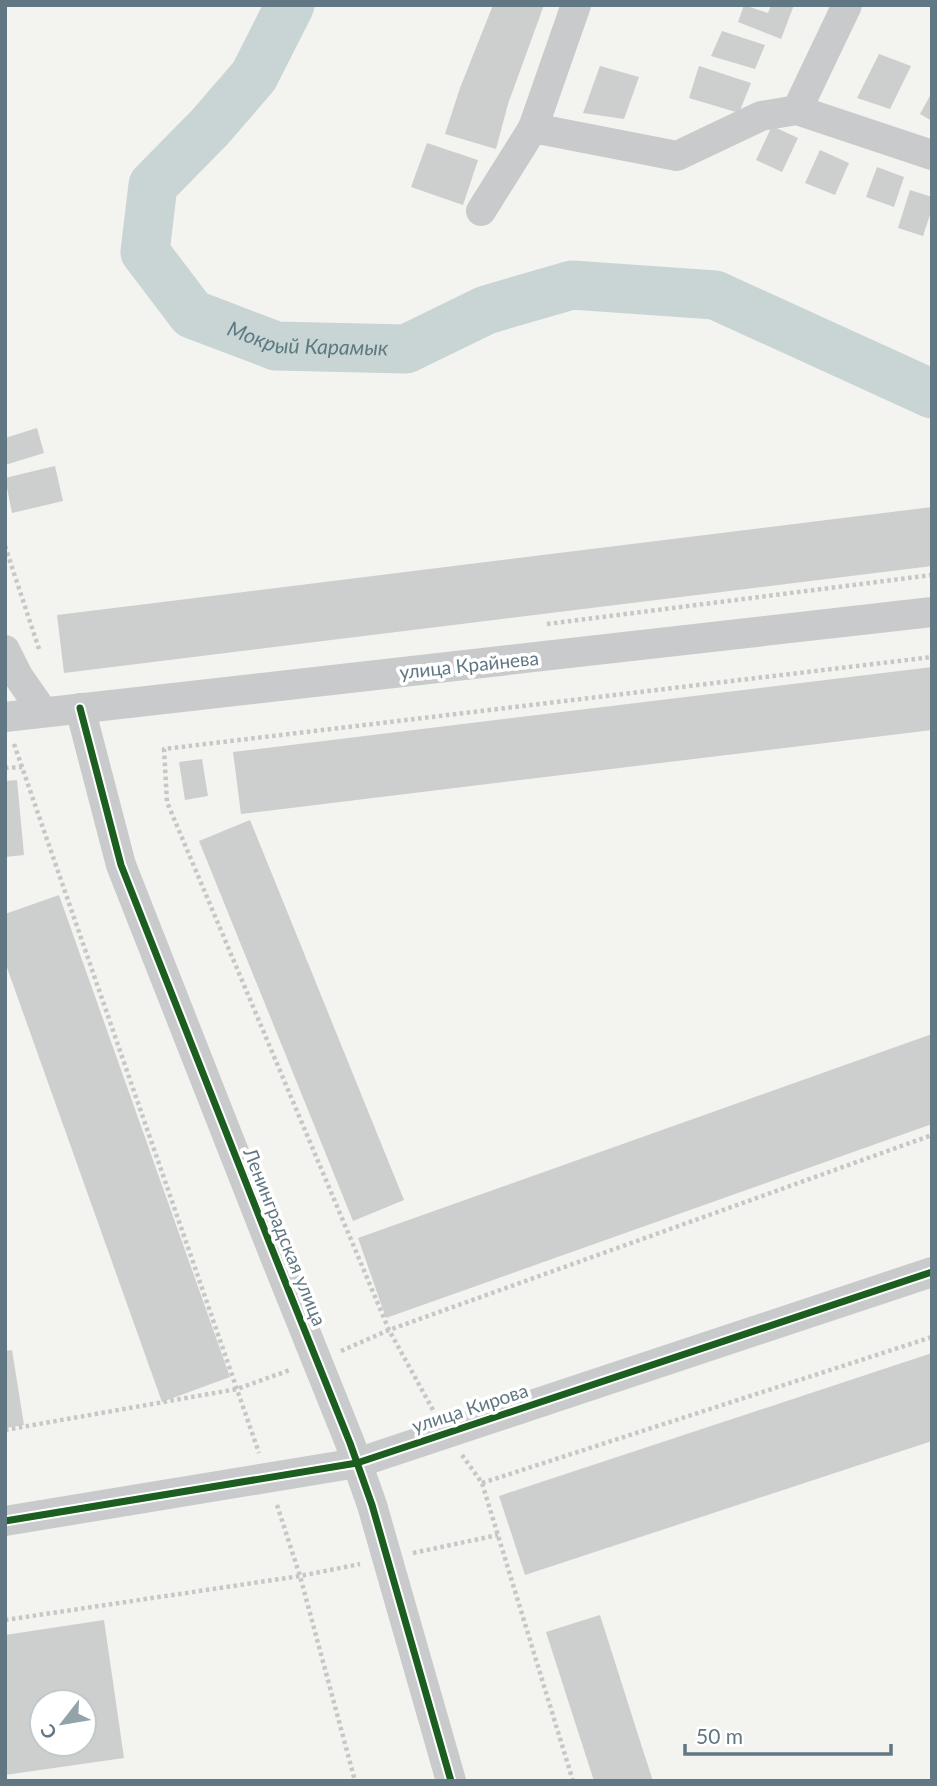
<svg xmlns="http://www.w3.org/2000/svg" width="937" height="1786" font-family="Lato,sans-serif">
  <rect width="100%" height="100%" fill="#f3f3f0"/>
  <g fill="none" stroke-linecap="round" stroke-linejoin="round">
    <!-- river -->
    <path stroke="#c9d4d5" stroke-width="49" id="s1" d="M290 5 254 76 210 127 153 185 145 252 192 314 276 346 406 349 486 310 572 285 715 295 932 394"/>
  </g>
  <!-- building -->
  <g fill="#cdcfce" fill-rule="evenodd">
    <polygon points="493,5 544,5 508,104 496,149 445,134 460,88"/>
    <polygon points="744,5 768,13 771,5 794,5 781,39 738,22"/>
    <polygon points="722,31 765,45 755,69 711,56"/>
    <polygon points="879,54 911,66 890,109 857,98"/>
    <polygon points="600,66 639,77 624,119 583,113"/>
    <polygon points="699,66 751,83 739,113 689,98"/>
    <polygon points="932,92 932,121 920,114"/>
    <polygon points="772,126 798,138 782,172 756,160"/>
    <polygon points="427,143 478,160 463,205 411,187"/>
    <polygon points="820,150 849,163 835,195 805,183"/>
    <polygon points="877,167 904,177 894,207 866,197"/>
    <polygon points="910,190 932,197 932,209 923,236 898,228"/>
    <polygon points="37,428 44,453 5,465 5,438"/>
    <polygon points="55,466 63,501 12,513 5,478"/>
    <polygon points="932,507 932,566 64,673 57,615"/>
    <polygon points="932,667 932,730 241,814 233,752"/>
    <polygon points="202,759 208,796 185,800 179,762"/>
    <polygon points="17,780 24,855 5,857 5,781"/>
    <polygon points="250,820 404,1200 353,1221 199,841"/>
    <polygon points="59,895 230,1377 162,1402 5,962 5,914"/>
    <polygon points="932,1034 932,1124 386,1318 358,1238"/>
    <polygon points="12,1350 24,1425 5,1428 5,1351"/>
    <polygon points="932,1353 932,1441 525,1575 499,1496"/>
    <polygon points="600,1615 640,1741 653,1781 594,1781 573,1716 546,1632"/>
    <path d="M104 1620 124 1758 5 1775V1635ZM42 1702H84V1744H42Z"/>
  </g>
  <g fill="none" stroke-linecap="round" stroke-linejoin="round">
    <!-- path -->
    <g stroke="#c6c8c8" stroke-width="4.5" stroke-dasharray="3.5 3.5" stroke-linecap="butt">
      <polyline points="5,546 40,652"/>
      <polyline points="547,624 932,575"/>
      <polyline points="14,744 259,1453"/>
      <polyline points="5,768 22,767"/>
      <polyline points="341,1351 389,1330 932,1135"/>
      <polyline points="433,1410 389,1330 167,802 164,749 932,657"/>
      <polyline points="5,1430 237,1389 290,1370"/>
      <polyline points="462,1455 482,1483 573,1781"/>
      <polyline points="482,1483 932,1337"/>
      <polyline points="277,1505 300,1576 355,1781"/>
      <polyline points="413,1553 498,1535"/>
      <polyline points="5,1620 300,1576 360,1564"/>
    </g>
    <!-- minor -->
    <g stroke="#c8cacb" stroke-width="30">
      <polyline points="797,110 847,5"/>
      <polyline points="533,128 677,156 761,116 797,110 932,155"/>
      <polyline points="481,211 533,128 576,5"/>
      <polyline points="5,650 18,676 43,712"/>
      <polyline points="80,708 121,865 274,1254 350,1443 372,1505 451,1781"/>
      <polyline points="5,717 932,612"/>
      <polyline points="5,1521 357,1463 932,1272"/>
    </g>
    <defs>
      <g id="cycleway">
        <polyline points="80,708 121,865 274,1254 350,1443 372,1505 451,1781"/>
        <polyline points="5,1521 357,1463 932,1272"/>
      </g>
    </defs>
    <!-- cycleway casing -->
    <use href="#cycleway" stroke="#fff" stroke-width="11"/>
    <!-- cycleway -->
    <use href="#cycleway" stroke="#1b5e20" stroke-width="7"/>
  </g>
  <g text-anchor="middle" stroke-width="7" stroke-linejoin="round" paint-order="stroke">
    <!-- street labels -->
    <g font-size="19" fill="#617783" stroke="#fff">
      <text transform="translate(469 665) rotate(-6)" y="7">улица Крайнева</text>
      <text transform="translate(285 1237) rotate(68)" y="7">Ленинградская улица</text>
      <text transform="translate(470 1408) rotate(-18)" y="7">улица Кирова</text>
    </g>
    <!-- water labels -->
    <g font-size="21" font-style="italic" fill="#5c7b80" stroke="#fff">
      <text dy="7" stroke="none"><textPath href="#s1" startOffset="494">Мокрый Карамык</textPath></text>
    </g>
  </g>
  <!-- border -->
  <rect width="937" height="1786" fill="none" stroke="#617783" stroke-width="14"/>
  <!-- north arrow -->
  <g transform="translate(63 1723) rotate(239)"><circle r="33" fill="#ffffff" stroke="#c0c9cd" stroke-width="2"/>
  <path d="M0-5L12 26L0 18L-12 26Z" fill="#94a2a9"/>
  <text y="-10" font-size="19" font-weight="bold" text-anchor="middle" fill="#617783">С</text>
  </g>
  <!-- scale -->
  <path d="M685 1744v10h206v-10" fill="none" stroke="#617783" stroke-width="3.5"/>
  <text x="696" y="1744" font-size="21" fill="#617783" stroke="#ffffff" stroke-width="5" paint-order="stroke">50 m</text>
</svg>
